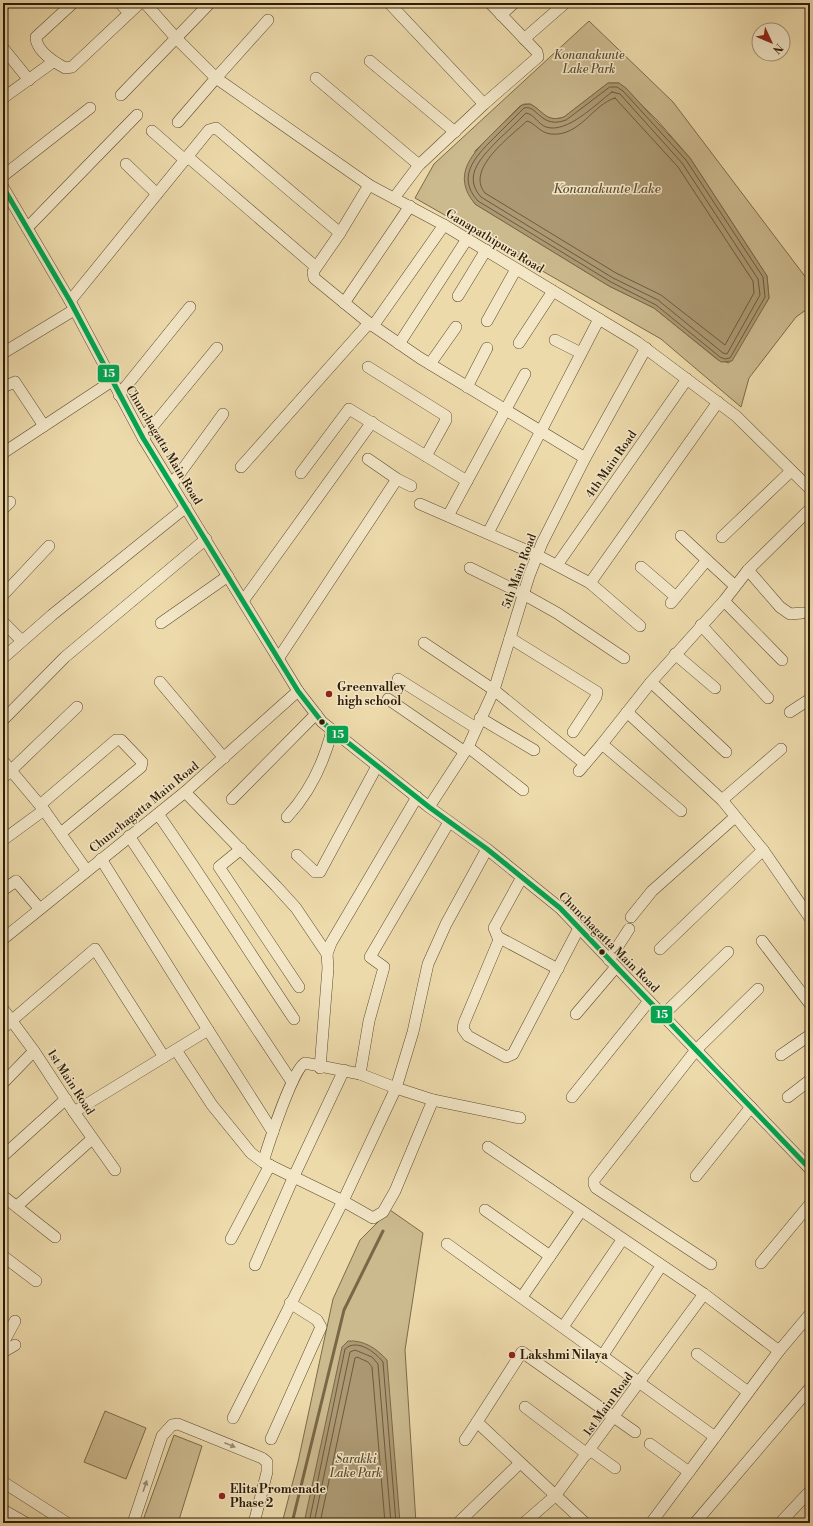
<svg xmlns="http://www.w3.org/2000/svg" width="813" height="1526" font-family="'Libre Bodoni',serif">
  <rect width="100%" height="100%" fill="#eddaab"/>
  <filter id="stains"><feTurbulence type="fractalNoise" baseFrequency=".005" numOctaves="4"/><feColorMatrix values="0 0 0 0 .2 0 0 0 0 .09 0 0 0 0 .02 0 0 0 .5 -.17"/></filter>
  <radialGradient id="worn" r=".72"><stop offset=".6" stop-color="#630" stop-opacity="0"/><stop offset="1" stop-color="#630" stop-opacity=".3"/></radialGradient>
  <!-- green -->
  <g fill="#ccba8f" stroke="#7c6a4a" fill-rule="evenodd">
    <path d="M589 21 673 102 810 283V307L796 317 749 378 741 407 661 339 415 198 434 164ZM608 83H619L658 121 690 158 767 276 769 298 729 363 718 360 654 308 609 286 475 204V151L520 106 524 104H530C544 111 545 123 564 117Z"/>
    <polygon points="390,1210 423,1233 405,1350 416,1523 282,1523 298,1462 333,1299 360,1240"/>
    <polygon points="105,1411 146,1428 126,1479 84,1462"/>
    <polygon points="174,1435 202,1446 178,1523 142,1523"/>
  </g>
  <!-- water -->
  <g fill="#ac9973" stroke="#796747">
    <path d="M608 83H619L626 88 690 158 767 276 769 298 732 361 721 362 654 308 609 286 475 204C451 175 472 154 493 133 503 124 512 114 522 105L530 104C544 111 546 123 564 117Z"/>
    <path d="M348 1341C364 1340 376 1348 387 1360L400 1523H304L342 1347Z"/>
  </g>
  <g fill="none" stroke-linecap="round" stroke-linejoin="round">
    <!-- shore -->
    <g stroke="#6c5a3c" stroke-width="1">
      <path d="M610 87H617L623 91 686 160 763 277 765 297 730 358 725 359 720 357 656 305 611 282 478 201C454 175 479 153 497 135 506 126 515 117 524 108 537 104 541 130 566 120Z"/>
      <path d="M612 92 620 94 682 163 758 279 760 295 727 354 723 353 658 300 613 278 481 197C461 175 484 155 499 139 508 131 517 122 526 113 534 114 538 124 546 127 567 134 596 104 612 92Z"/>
      <path d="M615 98 678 167 753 281 754 293 725 345 661 295 616 273 485 193C465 169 511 136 527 121 535 123 540 133 551 134 580 137 593 104 615 98Z"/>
      <path d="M309 1523 345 1349C357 1338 375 1352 383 1362L396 1523"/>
      <polyline points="314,1523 350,1352 355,1350 372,1357 378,1364 391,1523"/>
      <polyline points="320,1523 355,1358 357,1357 368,1362 372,1367 385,1523"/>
    </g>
    <!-- stream -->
    <polyline stroke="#796747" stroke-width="3" points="292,1523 344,1310 383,1231"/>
    <defs>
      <g id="minor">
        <path d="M73 3 36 37C36 51 54 62 65 68L72 67 140 3"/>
        <polyline points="120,3 129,13"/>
        <polyline points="145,3 176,38 216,78 178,122"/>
        <polyline points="389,3 484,104"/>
        <polyline points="3,6 6,3"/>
        <polyline points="501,15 514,3"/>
        <polyline points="268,20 216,78 369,185 444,225 637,342 736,416 810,489"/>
        <polyline points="524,39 564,4"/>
        <polyline points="3,48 29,80"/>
        <polyline points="370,61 455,132"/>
        <polyline points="316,78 419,165"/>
        <polyline points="121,95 210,3"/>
        <polyline points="3,98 53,62"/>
        <polyline points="152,131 185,160"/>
        <polyline points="188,157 316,267"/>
        <polyline points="126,164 157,194"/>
        <polyline points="3,176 90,108"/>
        <polyline points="369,185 340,233 313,272 314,278 369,323 420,358 585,458"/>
        <polyline points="3,187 70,301 143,438 298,691 322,722 429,807 487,849 560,908 810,1169"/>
        <polyline points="394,198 419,165 484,104 538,57 537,52 490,3"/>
        <polyline points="27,228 137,115"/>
        <polyline points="458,296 486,250"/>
        <polyline points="70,301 209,130 216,128 340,233"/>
        <polyline points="344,303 410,206"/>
        <polyline points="487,321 516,269"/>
        <polyline points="373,326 444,225"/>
        <polyline points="555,340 581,353"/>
        <polyline points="519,343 553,291"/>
        <polyline points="399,344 467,239"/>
        <polyline points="3,353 74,310"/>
        <polyline points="430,364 456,327"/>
        <polyline points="368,367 446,416 446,420 426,456"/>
        <polyline points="3,387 15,382 44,426"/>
        <polyline points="467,387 487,348"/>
        <polyline points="119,395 190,307"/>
        <polyline points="143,438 217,348"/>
        <polyline points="3,453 112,381"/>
        <polyline points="368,459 397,479"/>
        <polyline points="241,467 369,323"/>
        <polyline points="301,473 349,409 467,481"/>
        <polyline points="172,484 223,414"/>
        <polyline points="420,504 537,555 590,583 640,626"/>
        <polyline points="3,509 10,502"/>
        <polyline points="448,516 525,374"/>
        <polyline points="488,533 599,319"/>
        <polyline points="681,536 735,586"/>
        <polyline points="722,537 791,471"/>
        <polyline points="557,565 687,379"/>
        <polyline points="641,567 676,597"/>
        <polyline points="470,568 523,594 557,613 624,658"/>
        <polyline points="748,570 780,607 790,614 802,613"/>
        <polyline points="590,583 718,402"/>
        <polyline points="3,595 49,546"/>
        <polyline points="243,601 372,422"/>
        <polyline points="724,601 782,660"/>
        <polyline points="671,603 707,560"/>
        <polyline points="3,622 22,641"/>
        <polyline points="161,623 228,576"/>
        <polyline points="701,625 768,698"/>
        <polyline points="510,638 597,692 596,697 573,732"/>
        <polyline points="424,643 494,690 585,764"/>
        <polyline points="675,654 715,688"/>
        <polyline points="3,658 52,615 186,507"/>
        <polyline points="278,659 397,479 411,486"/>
        <polyline points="398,679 476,728"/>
        <polyline points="160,682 224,758"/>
        <polyline points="651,682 726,752"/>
        <polyline points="388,699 465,752"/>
        <polyline points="627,712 722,800 763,850 660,949"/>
        <polyline points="790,712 810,699"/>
        <polyline points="480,718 534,750"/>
        <polyline points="3,720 65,657 206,539"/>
        <polyline points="468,747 523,790"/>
        <polyline points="3,761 44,810 87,871"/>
        <polyline points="579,771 602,744"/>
        <polyline points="3,778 77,707"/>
        <polyline points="185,792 276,886 296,908 327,954"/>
        <polyline points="232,799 316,714"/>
        <polyline points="722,800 781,749"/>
        <polyline points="40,805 116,740 121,740 142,762 141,767 61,833"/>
        <polyline points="429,807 468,747 494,690 529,576 542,543 585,458 646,348"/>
        <polyline points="681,811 602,744 651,682 724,601 748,570 810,509"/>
        <path d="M158 814C205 881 248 951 294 1019"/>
        <path d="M287 817C310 792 324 763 332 730"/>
        <polyline points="129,836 292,1082"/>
        <polyline points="3,840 44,810"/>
        <polyline points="241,849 219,867 299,987"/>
        <polyline points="763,850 810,918"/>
        <polyline points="297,855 315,872 320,872 377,766"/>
        <polyline points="522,877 494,928 499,940 464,1023 463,1029 468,1036 506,1057 513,1054 579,928"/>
        <polyline points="3,890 16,881 39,908"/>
        <polyline points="631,917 652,891 735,817"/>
        <polyline points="498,937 558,969"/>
        <polyline points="3,939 185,792 298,691"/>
        <polyline points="762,941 810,1004"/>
        <polyline points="609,960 629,929"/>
        <polyline points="3,1009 34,1051 74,1112 115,1170"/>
        <polyline points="576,1014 616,967"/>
        <polyline points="663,1015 728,952"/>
        <polyline points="3,1028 95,949 164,1057"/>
        <polyline points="208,1030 273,1132"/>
        <polyline points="176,1050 212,1105 251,1153 263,1162 343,1201 396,1088 413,1032 428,964 446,924 487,849"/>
        <polyline points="781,1055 810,1035"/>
        <polyline points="320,1068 328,968 327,954 331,943 417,797"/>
        <polyline points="360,1074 369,1021 384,967 370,957 449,822"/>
        <polyline points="3,1083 34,1051"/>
        <polyline points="572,1097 649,1001"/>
        <polyline points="788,1097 810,1080"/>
        <polyline points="74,1112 208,1030 101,859"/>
        <polyline points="488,1147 704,1294 779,1351"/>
        <polyline points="3,1156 66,1099"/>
        <path d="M263 1162C268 1146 293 1068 305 1063L360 1074 396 1088 433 1100 520 1118"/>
        <polyline points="696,1176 751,1107"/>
        <polyline points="3,1196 55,1237"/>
        <polyline points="17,1206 92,1139"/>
        <polyline points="485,1210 550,1256"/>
        <polyline points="231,1239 270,1165"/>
        <polyline points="447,1244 715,1437"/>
        <polyline points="3,1256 36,1281"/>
        <polyline points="761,1263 810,1204"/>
        <polyline points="711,1264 596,1188 594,1184 594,1180 696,1050 758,989"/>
        <polyline points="255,1265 294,1176 344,1070"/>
        <polyline points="522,1297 581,1211"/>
        <polyline points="563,1327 622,1240"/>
        <polyline points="3,1343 15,1321"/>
        <polyline points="3,1352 15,1345"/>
        <polyline points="697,1354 748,1392"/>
        <polyline points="603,1355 661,1266"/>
        <polyline points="525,1407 587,1454"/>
        <polyline points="233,1418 343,1201 373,1218 383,1212 395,1191 433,1100"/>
        <polyline points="477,1422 522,1352 635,1432"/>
        <polyline points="271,1439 321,1327 317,1320 290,1303"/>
        <polyline points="465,1440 477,1422 585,1523"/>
        <polyline points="650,1444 689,1472"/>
        <polyline points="590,1450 615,1468"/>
        <polyline points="3,1482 67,1523"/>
        <polyline points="3,1510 26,1523"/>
        <polyline points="133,1523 162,1436 172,1425 178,1424 262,1458 267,1462 267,1472 254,1523"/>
        <polyline points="458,1523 520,1463"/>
        <polyline points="524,1523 555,1496 704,1294"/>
        <polyline points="651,1523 779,1351 810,1314"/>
        <polyline points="695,1523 810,1388"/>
        <polyline points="780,1523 810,1491"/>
      </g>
    </defs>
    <!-- minor casing -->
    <use href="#minor" stroke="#5d4b2e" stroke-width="12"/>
    <!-- minor -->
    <use href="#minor" stroke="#f3e7c8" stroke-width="11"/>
    <defs>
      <polyline id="bus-1" points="3,187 70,301 143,438 298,691 322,722 429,807 487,849 560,908 810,1169"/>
    </defs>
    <!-- bus-1 casing -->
    <use href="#bus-1" stroke="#f3e7c8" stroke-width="8"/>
    <!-- bus-1 -->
    <use href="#bus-1" stroke="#00a651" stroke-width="5"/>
  </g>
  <!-- one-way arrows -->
  <defs><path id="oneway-solid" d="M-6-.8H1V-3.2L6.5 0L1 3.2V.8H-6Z"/></defs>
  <g fill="#9a8b70">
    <use href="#oneway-solid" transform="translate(230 1445) rotate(22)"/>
    <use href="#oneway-solid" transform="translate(145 1486) rotate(-71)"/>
  </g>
  <!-- markers -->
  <g fill="#8f2418" stroke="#f3e7c8" stroke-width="1.5">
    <circle cx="329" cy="694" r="4"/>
    <circle cx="512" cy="1355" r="4"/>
    <circle cx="222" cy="1496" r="4"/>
  </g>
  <g fill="#2d1b05" stroke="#f3e7c8" stroke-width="1.5">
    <circle cx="322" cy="722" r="3.5"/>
    <circle cx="602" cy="952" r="3.5"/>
  </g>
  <g text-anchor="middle" stroke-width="3" stroke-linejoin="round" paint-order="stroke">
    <!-- park labels -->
    <g font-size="12" font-style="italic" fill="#5d4b2e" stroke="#f3e7c8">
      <text x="589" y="59">Konanakunte<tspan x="589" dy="14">Lake Park</tspan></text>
      <text x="356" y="1463">Sarakki<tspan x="356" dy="14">Lake Park</tspan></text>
    </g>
    <!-- street labels -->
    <g font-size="12" fill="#2d1b05" stroke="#f3e7c8">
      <text transform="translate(495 241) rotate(31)" y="4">Ganapathipura Road</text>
      <text transform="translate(164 445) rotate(59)" y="4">Chunchagatta Main Road</text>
      <text transform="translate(611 464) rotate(-55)" y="4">4th Main Road</text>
      <text transform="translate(519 571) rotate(-70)" y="4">5th Main Road</text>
      <text transform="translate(144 807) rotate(-39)" y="4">Chunchagatta Main Road</text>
      <text transform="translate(609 942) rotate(45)" y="4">Chunchagatta Main Road</text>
      <text transform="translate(71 1082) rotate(57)" y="4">1st Main Road</text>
      <text transform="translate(608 1404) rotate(-54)" y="4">1st Main Road</text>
    </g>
    <!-- poi labels -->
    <g font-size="12" font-weight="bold" fill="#2d1b05" stroke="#f3e7c8" text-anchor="start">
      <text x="337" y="691">Greenvalley<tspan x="337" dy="14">high school</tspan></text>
      <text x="520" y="1359">Lakshmi Nilaya</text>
      <text x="230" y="1493">Elita Promenade<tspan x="230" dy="14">Phase 2</tspan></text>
    </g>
    <!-- water labels -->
    <g font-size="13" font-style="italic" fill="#604d31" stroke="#f3e7c8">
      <text x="607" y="193">Konanakunte Lake</text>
    </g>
  </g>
  <g stroke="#f3e7c8" stroke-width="1.5">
    <rect x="97" y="364" width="23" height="19" rx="4" fill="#00a651"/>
    <rect x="326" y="725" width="23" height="19" rx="4" fill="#00a651"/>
    <rect x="650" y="1005" width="23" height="19" rx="4" fill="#00a651"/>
  </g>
  <g font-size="11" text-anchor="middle" font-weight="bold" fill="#fff">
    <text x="109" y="377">15</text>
    <text x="338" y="738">15</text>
    <text x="662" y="1018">15</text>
  </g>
  <!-- margin -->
  <rect width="813" height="1526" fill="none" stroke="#eddaab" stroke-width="16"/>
  <rect x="4" y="4" width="805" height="1518" fill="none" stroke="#2d1b05" stroke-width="2"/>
  <rect x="8" y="8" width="797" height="1510" fill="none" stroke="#2d1b05"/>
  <!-- north arrow -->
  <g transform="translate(771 42) rotate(134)"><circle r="19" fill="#f3e7c8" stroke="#a4957a"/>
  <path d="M0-3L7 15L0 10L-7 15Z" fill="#8f2418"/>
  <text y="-6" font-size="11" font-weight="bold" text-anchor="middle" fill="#2d1b05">N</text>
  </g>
  <rect width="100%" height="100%" filter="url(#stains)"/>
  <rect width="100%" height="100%" fill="url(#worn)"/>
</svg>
